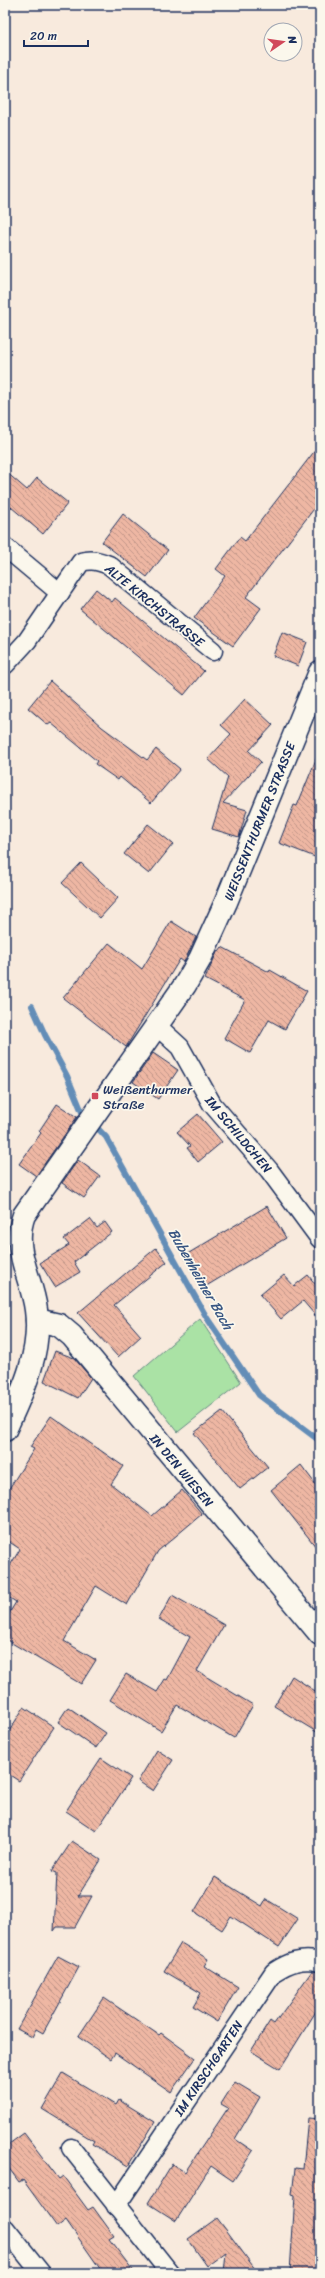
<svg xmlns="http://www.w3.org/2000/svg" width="325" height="2278" font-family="Sriracha,sans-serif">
  <defs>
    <pattern id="building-back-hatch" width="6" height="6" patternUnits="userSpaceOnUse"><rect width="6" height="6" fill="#eeb7a3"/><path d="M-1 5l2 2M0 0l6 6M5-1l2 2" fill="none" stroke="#c09588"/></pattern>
  </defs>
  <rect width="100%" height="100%" fill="#f8eadd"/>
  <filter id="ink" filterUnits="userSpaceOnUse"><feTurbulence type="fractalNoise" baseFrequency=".025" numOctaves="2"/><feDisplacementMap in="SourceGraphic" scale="8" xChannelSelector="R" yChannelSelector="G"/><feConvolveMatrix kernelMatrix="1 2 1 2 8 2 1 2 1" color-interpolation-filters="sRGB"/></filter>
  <g filter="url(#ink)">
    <!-- park -->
    <polygon fill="#aae2a5" stroke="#628882" points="200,1319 241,1382 178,1432 134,1376"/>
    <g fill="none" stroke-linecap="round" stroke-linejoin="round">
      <!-- stream -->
      <polyline stroke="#648db7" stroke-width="6" points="32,1006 45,1035 67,1076 82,1112 106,1137 207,1318 259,1395 320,1441"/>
    </g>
    <!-- building -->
    <g fill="url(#building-back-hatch)" stroke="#1b2f5e">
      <polygon points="320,444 320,501 246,597 261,608 233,646 194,618 225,576 216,569 240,537 245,541"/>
      <polygon points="5,471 27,490 37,478 68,503 43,534 5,502"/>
      <polygon points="123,514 168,550 147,577 102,542"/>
      <polygon points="96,589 112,602 115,598 204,671 184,695 80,609"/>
      <polygon points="282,632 307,642 298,666 273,656"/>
      <polygon points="50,681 102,727 147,760 156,749 180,769 151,803 120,777 118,780 95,764 97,761 51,723 48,725 28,708"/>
      <polygon points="245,699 273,725 249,751 261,762 223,803 247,810 239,837 212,829 228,777 208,759 231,734 221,725"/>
      <polygon points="319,752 320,752 320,859 279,843 294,805 297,806"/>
      <polygon points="148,824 173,844 149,874 124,854"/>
      <polygon points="81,863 118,898 100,918 62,883"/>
      <polygon points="171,921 196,937 184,962 180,959 126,1047 63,998 109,943 142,969"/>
      <polygon points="222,947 269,972 270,970 307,991 285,1029 269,1020 250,1053 224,1038 245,1000 205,979 218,950 219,951"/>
      <polygon points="153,1053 178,1070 158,1099 133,1082"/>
      <polygon points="57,1104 77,1117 36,1176 19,1164 41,1133 39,1131"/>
      <polygon points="198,1114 222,1142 198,1162 187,1148 190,1146 177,1132"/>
      <polygon points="78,1160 100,1176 84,1198 62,1183"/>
      <polygon points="267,1206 286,1238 203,1288 184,1256"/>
      <polygon points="90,1219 97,1228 105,1222 112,1232 74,1262 80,1272 55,1287 40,1263 69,1245 64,1239"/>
      <polygon points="156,1248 167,1262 114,1305 141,1336 118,1357 78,1313"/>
      <polygon points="284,1275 294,1286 308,1275 320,1290 320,1321 303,1301 281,1319 260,1295"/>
      <polygon points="55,1351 74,1358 91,1378 78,1398 44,1381"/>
      <polygon points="222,1411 268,1467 240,1489 194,1433"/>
      <polygon points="51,1416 123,1466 111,1484 152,1516 182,1490 202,1514 158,1551 127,1605 96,1586 64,1641 96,1660 81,1684 5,1639 5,1620 16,1602 5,1595 5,1574 20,1549 5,1539 5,1495 34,1449 30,1447"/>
      <polygon points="301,1465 320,1490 320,1552 271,1490"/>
      <polygon points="172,1595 224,1625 197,1671 253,1705 234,1738 177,1705 161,1731 110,1700 126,1674 157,1692 165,1679 167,1680 190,1637 159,1619"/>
      <polygon points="292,1676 320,1694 320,1734 274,1706"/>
      <polygon points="24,1707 54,1727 19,1781 5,1772 5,1738"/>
      <polygon points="68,1707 106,1733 96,1748 58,1722"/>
      <polygon points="157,1750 173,1760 153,1791 138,1781"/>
      <polygon points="101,1758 131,1778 96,1831 66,1811"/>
      <polygon points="72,1841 101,1860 78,1896 92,1896 75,1927 57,1927 54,1931 57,1873 52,1871"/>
      <polygon points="215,1877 262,1906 266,1899 298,1919 279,1947 231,1916 222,1930 194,1912"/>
      <polygon points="181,1943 208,1959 204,1966 238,1987 217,2022 193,2007 201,1993 164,1971"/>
      <polygon points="58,1956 79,1967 43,2033 36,2029 32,2037 17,2029"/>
      <polygon points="312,1971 320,1972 320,2005 280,2069 251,2051 270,2021 274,2024"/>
      <polygon points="104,1998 159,2035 161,2033 195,2058 171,2092 115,2053 111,2059 78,2037"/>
      <polygon points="63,2073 116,2105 119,2100 155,2122 128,2166 92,2144 94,2141 42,2109"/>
      <polygon points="235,2082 260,2097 235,2139 253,2151 233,2181 211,2166 176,2221 148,2203 172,2164 185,2172 228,2108 221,2104"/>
      <polygon points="308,2118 320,2119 320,2273 290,2272 295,2196 292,2195 295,2168 303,2169"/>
      <polygon points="24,2133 59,2179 63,2176 88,2210 93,2207 114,2236 109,2239 135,2273 103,2273 66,2220 57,2227 23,2180 19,2182 5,2163 5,2147"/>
      <polygon points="217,2218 227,2231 258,2273 224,2273 226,2252 207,2266 188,2239"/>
    </g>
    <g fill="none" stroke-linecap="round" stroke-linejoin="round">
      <defs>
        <g id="minor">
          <polyline points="5,547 60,593"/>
          <path d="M5 665 27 641 81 562C92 559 99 561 109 565L213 651"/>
          <polyline points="157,1026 180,1047 212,1104 269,1170 320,1239"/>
          <polyline points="71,2148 170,2273"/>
          <path d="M116 2206 274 1972C288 1963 302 1957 320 1962"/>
          <polyline points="5,2228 41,2273"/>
        </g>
        <polyline id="tertiary" points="37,1320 59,1325 72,1336 320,1634"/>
        <path id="secondary" d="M5 1430C22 1393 42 1353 36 1310 32 1277 11 1250 24 1215L185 985 200 959 226 902 320 672"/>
      </defs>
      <!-- minor casing -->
      <use href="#minor" stroke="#1b2f5e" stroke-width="21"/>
      <!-- tertiary casing -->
      <use href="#tertiary" stroke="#1b2f5e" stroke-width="25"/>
      <!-- secondary casing -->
      <use href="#secondary" stroke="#1b2f5e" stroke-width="25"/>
      <!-- minor -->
      <use href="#minor" stroke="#fbf7ec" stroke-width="18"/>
      <!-- tertiary -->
      <use href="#tertiary" stroke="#fbf7ec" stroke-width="22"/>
      <!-- secondary -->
      <use href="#secondary" stroke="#fbf7ec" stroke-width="22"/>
    </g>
  </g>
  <!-- markers -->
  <rect fill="#d1495b" stroke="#fbf7ec" stroke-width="1.5" x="91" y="1092" width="8" height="8" rx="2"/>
  <g text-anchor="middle" stroke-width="3.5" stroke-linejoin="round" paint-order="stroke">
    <!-- street labels -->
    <g font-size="13" fill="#1b2f5e" stroke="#fbf7ec">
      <text transform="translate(155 605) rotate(39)" y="5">ALTE KIRCHSTRASSE</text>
      <text transform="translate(259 821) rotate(-68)" y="5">WEISSENTHURMER STRASSE</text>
      <text transform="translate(239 1134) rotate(50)" y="5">IM SCHILDCHEN</text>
      <text transform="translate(182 1470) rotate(50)" y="5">IN DEN WIESEN</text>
      <text transform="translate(208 2068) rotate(-56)" y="5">IM KIRSCHGARTEN</text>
    </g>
    <!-- poi labels -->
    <g font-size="13" fill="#1b2f5e" stroke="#fbf7ec" text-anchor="start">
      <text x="103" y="1094">Weißenthurmer<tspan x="103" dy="15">Straße</tspan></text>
    </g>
    <!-- water labels -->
    <g font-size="14" font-style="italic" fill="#395683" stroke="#fbf7ec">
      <text transform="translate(201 1279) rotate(60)" y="5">Bubenheimer Bach</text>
    </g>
  </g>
  <!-- margin -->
  <rect width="325" height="2278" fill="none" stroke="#fbf7ec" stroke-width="20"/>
  <rect x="10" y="10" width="305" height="2258" fill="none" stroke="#1b2f5e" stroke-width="1.5" filter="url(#ink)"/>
  <!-- north arrow -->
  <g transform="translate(283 42) rotate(77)"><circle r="19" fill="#fbf7ec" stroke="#a1a7b3"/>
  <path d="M0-3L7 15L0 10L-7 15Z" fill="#d1495b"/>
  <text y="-6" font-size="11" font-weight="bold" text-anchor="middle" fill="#1b2f5e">N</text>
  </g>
  <!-- scale -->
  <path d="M24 40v6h64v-6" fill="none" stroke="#1b2f5e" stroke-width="2"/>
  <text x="30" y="40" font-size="12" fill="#1b2f5e" stroke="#fbf7ec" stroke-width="3" paint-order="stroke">20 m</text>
</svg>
